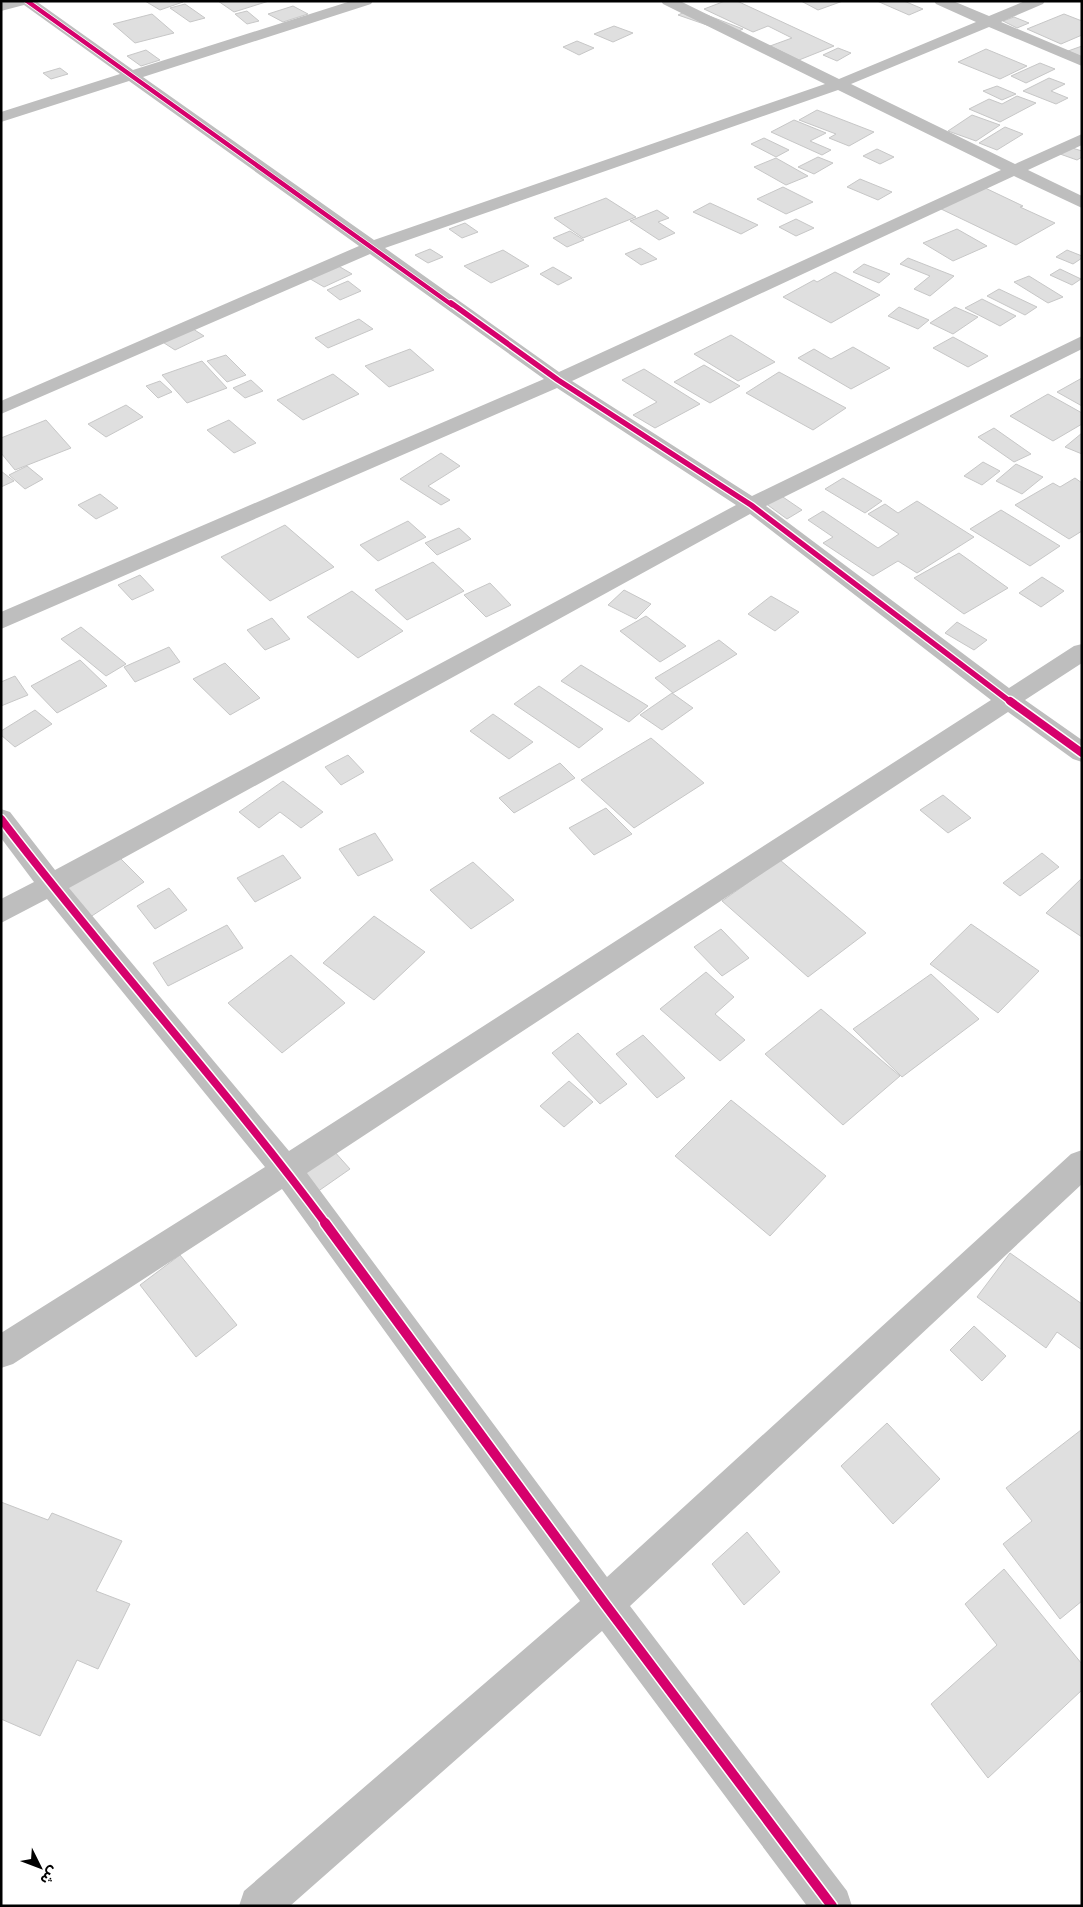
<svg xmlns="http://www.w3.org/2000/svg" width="1083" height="1907" font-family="'Public Sans','Noto Sans Arabic',sans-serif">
  <rect width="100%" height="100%" fill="#fff"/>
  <!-- building -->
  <g fill="#dfdfdf" stroke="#c7c7c7">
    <polygon points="145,1 181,1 183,2 160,10"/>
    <polygon points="218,1 269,1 234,12"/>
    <polygon points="725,1 737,1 834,46 799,60 770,46 792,38 768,26 753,32 704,9"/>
    <polygon points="801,1 843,1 818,10"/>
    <polygon points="877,1 904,1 923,9 909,15"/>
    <polygon points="185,4 205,18 190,22 170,8"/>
    <polygon points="293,6 308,14 283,22 268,14"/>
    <polygon points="691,9 743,29 733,34 678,15"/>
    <polygon points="247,11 259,21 247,24 235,14"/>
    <polygon points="152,14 174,33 135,43 113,24"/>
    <polygon points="1064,14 1082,21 1082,35 1061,44 1027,29"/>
    <polygon points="1014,17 1029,23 1017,28 1003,21"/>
    <polygon points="614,26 633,33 613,42 594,34"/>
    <polygon points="577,41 594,48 579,55 563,47"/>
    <polygon points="1082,46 1082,57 1068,51"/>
    <polygon points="838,48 851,53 837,61 823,55"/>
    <polygon points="986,49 1027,66 1000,79 958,62"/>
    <polygon points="146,50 160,60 141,66 127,56"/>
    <polygon points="1040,63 1055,69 1026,83 1011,76"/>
    <polygon points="60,68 68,74 51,79 43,73"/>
    <polygon points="1049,78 1065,84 1051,91 1068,98 1056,104 1023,91"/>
    <polygon points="997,86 1016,94 1002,100 983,91"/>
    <polygon points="1017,96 1036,103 1000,122 969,109 989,99 1002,104"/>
    <polygon points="817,110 874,132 849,146 829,138 836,134 799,120"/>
    <polygon points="972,115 1000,125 976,141 948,131"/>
    <polygon points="794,120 826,133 810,141 831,150 822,155 771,132"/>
    <polygon points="1005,127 1023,134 997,150 979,143"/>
    <polygon points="764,138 789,150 776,157 751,144"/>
    <polygon points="1069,147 1082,151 1082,157 1077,160 1060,154"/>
    <polygon points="877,149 894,157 880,164 863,156"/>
    <polygon points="818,157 833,163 814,174 798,167"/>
    <polygon points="776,158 808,176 786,185 754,167"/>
    <polygon points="860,179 892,192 878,200 847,187"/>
    <polygon points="981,186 1023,206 1020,207 1055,223 1016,245 939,208"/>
    <polygon points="783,187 813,202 786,214 757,199"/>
    <polygon points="606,198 636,217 583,238 554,218"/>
    <polygon points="710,203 758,225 741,234 693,212"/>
    <polygon points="657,210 669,218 658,222 675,233 659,240 630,221"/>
    <polygon points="796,219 814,228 796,236 779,227"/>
    <polygon points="465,223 478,232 462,238 449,229"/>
    <polygon points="957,229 987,246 953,261 923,243"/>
    <polygon points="570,231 584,240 567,247 553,238"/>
    <polygon points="640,248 657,259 641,265 625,254"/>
    <polygon points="430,249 443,257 428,263 415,255"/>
    <polygon points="503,250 529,266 491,283 464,266"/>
    <polygon points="1067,250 1082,256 1082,258 1073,264 1056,257"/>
    <polygon points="908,258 954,276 930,296 914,289 930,276 900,264"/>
    <polygon points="335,264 352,274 324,287 307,277"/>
    <polygon points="864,264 890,274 879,283 853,272"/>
    <polygon points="553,267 572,278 558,285 540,274"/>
    <polygon points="1060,269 1081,279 1072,285 1050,275"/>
    <polygon points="835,272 880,295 831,323 783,297 814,280 817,282"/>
    <polygon points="1029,276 1063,297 1048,303 1014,282"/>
    <polygon points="348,281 361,291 340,300 327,290"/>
    <polygon points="999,289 1037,307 1025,315 987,296"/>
    <polygon points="982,299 1016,316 1000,326 965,308"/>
    <polygon points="899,307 929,320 918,329 888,316"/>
    <polygon points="955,307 978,317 953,334 930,323"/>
    <polygon points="359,319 373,329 328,348 315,338"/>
    <polygon points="190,327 204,336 175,350 161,341"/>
    <polygon points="731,335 775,362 738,381 694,354"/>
    <polygon points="953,337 988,356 968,367 933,348"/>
    <polygon points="853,347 890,368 851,389 798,358 814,349 831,359"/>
    <polygon points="410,349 434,370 389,387 365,366"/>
    <polygon points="226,355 246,375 227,382 207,361"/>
    <polygon points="202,361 227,388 187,403 162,375"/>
    <polygon points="704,365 740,386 710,403 674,382"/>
    <polygon points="644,369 700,404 655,428 633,415 657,402 622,380"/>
    <polygon points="779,372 846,408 813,430 746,393"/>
    <polygon points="333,374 359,394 303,420 277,400"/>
    <polygon points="1082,378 1082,406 1057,392"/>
    <polygon points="251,380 263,391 245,398 233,388"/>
    <polygon points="160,381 172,392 158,398 146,386"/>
    <polygon points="1048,394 1082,413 1082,424 1053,441 1010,416"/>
    <polygon points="126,405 143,417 106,437 88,424"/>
    <polygon points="46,420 71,448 15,470 1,453 1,438"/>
    <polygon points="229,420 256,443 234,453 207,430"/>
    <polygon points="994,428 1031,454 1014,462 978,437"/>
    <polygon points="1082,433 1082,454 1065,447"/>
    <polygon points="441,453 460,466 428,486 450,500 441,505 400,479"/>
    <polygon points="983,462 1000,471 982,485 964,476"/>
    <polygon points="1016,464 1043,477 1022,494 996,481"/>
    <polygon points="27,466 43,479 25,489 9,475"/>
    <polygon points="1,471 14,481 1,487"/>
    <polygon points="843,478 882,501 865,513 825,489"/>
    <polygon points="1075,478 1082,483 1082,531 1069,539 1015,505 1053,483 1060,487"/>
    <polygon points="100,494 118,508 96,519 78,505"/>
    <polygon points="780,495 802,510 787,519 765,503"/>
    <polygon points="917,501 974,537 917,573 898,561 873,576 823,543 833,537 808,520 823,511 878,548 899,534 868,514 885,504 898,513"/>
    <polygon points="1001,510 1060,546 1030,566 970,529"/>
    <polygon points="408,521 426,537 378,561 360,545"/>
    <polygon points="285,525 334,567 270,601 221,557"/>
    <polygon points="459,528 471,539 437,555 425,543"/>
    <polygon points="959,553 1008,588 964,614 914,578"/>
    <polygon points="433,562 464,591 407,620 375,590"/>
    <polygon points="140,575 154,590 132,600 118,585"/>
    <polygon points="1042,577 1064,591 1041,607 1019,593"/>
    <polygon points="490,583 511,605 486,617 464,595"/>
    <polygon points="624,590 651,604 636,619 608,605"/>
    <polygon points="352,591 403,631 358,658 307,617"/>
    <polygon points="771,596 799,612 775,631 748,614"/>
    <polygon points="646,616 686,646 660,662 620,631"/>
    <polygon points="272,618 290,639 265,650 247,630"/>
    <polygon points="957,622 987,640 974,650 945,633"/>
    <polygon points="81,627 126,664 106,676 61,639"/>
    <polygon points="719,640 737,654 673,693 655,678"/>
    <polygon points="169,647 180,662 135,682 124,667"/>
    <polygon points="80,660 107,686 57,713 31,686"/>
    <polygon points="225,663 260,698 230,715 193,679"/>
    <polygon points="581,665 648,706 629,722 561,681"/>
    <polygon points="15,676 28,695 1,706 1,682"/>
    <polygon points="539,686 603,729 579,748 514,704"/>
    <polygon points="672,693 693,708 662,730 640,715"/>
    <polygon points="35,710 52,724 15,747 1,735 1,731"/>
    <polygon points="493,714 533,742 509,759 470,731"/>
    <polygon points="651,738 704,783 634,828 581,780"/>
    <polygon points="348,755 364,772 341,785 325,767"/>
    <polygon points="560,763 575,778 514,813 499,798"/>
    <polygon points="283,781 323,812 301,828 280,812 259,828 239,812"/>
    <polygon points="943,795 971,818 948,833 920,810"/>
    <polygon points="606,808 632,834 594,855 569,828"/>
    <polygon points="375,833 393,860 358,876 339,849"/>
    <polygon points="110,848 144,882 84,921 50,886"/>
    <polygon points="1042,853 1059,867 1020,896 1003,883"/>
    <polygon points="283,855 301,878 255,902 237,878"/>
    <polygon points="780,860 866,933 808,977 722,901"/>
    <polygon points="473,862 514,900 471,929 430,890"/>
    <polygon points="1082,878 1082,937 1046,913"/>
    <polygon points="169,888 187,910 155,929 137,906"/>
    <polygon points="374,916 425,952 374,1000 323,963"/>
    <polygon points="971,924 1039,971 998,1013 930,964"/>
    <polygon points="227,925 243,948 168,986 153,963"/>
    <polygon points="721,929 749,958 722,976 694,947"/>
    <polygon points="291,955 345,1003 282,1053 228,1003"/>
    <polygon points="706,972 734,997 715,1014 745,1040 720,1061 660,1009"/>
    <polygon points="931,974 979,1019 902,1077 853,1029"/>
    <polygon points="821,1009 900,1076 843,1125 765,1054"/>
    <polygon points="578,1033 627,1084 600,1104 552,1053"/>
    <polygon points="643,1035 685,1078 657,1098 616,1054"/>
    <polygon points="569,1081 593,1102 564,1127 540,1106"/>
    <polygon points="731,1100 826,1176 770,1236 675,1156"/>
    <polygon points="325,1141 350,1169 317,1192 293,1164"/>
    <polygon points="1010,1253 1082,1304 1082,1350 1057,1332 1046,1348 977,1297"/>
    <polygon points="180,1255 237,1325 196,1357 140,1285"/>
    <polygon points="974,1326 1006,1356 982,1381 950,1350"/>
    <polygon points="887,1423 940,1479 893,1524 841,1466"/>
    <polygon points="1081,1430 1082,1601 1060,1619 1003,1544 1032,1521 1006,1488"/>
    <polygon points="1,1502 48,1520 52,1513 122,1541 96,1591 130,1604 98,1669 77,1660 40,1736 1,1719"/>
    <polygon points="747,1532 780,1572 744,1605 712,1564"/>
    <polygon points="1004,1569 1082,1664 1082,1690 988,1778 931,1704 997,1645 965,1604"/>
  </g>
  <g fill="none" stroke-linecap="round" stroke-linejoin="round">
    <!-- minor -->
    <path fill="#bebebe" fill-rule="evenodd" d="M6 1H36L133 70 351 1H373L371 4 143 77 374 240 825 84 663 4 661 1H680L839 79 976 22 936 4 934 1H953L989 16 1025 1H1045L1043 4 1001 22 1082 56V66L989 27 851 84 1015 164 1082 134V145L1028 170 1082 196V208L1014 176 572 381 752 496 1082 336V349L766 506 1009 688 1074 646 1082 644V663L1025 700 1082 740V762L1073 759 1008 712 307 1173 607 1577 1071 1154 1082 1150V1184L630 1606 847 1891 852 1906H807L602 1631 290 1906H239L244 1891 580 1601 282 1189 13 1364 1 1368V1333L265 1167 47 899 1 923V899L34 882 1 838V809L10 812 55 870 736 505 557 388 1 629V612L544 379 370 254 1 414V401L359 246 129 81 1 122V112L120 74 24 5 1 11V3ZM838 90 1001 170 559 372 385 248ZM750 514 991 700 289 1151 69 888Z"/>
    <defs>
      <polyline id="cycleway-far3" points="27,1 452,305"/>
      <polyline id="cycleway-far2" points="451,303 558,380 751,505 1012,703"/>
      <g id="cycleway-far1">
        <polyline points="1010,701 1082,753"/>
        <path d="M1 819C106 957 223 1085 326 1224"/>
      </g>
      <polyline id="cycleway" points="325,1223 605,1604 832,1906"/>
    </defs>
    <!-- cycleway-far3 casing -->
    <use href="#cycleway-far3" stroke="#fff" stroke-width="6"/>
    <!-- cycleway-far2 casing -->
    <use href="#cycleway-far2" stroke="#fff" stroke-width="8"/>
    <!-- cycleway-far1 casing -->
    <use href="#cycleway-far1" stroke="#fff" stroke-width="11"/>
    <!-- cycleway casing -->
    <use href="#cycleway" stroke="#fff" stroke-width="13"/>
    <!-- cycleway-far3 -->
    <use href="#cycleway-far3" stroke="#d6006c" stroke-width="4.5"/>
    <!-- cycleway-far2 -->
    <use href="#cycleway-far2" stroke="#d6006c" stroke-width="5.5"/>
    <!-- cycleway-far1 -->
    <use href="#cycleway-far1" stroke="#d6006c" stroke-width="8"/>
    <!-- cycleway -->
    <use href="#cycleway" stroke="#d6006c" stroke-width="10"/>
  </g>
  <!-- border -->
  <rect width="1083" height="1907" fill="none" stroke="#000000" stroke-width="5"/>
  <!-- north arrow -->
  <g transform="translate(40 1867) rotate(132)" stroke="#ffffff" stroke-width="4" paint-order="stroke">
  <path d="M0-4L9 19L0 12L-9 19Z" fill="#000000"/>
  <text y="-8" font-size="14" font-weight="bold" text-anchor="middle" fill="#000000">ش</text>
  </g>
</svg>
